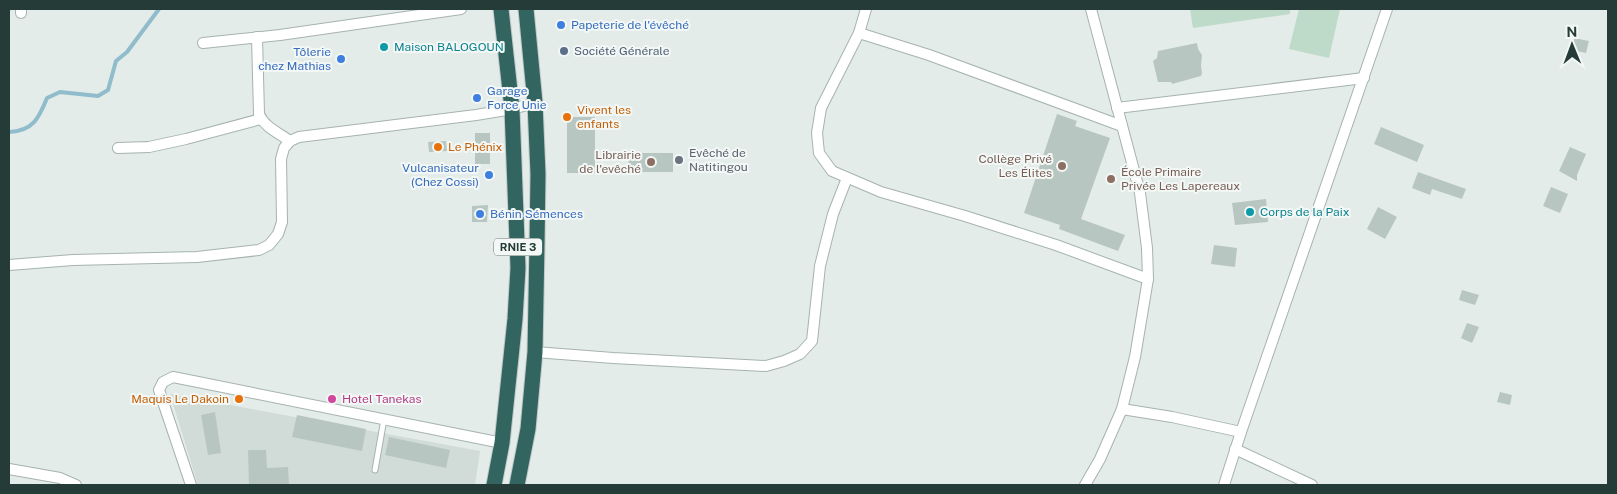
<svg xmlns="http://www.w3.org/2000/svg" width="1617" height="494" font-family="'Public Sans',sans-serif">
  <rect width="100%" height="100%" fill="#e3ece9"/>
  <!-- built -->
  <polygon fill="#d1dbd8" points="170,394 480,451 475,485 198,485"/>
  <!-- green -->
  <g fill="#bedbc9">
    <polygon points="1190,9 1290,9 1290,14 1193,28"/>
    <polygon points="1299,9 1340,9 1329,58 1289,49"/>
  </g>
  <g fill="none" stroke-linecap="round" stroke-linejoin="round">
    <!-- stream -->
    <path stroke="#90bccc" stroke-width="4" d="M9 132C33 131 39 118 47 98L60 92 98 96 108 90 116 61 127 52 159 9"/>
  </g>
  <!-- building -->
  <g fill="#b8c6c2">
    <polygon points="1574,38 1589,41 1586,53 1572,50"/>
    <polygon points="1197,43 1198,49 1202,55 1201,66 1202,73 1201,76 1172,84 1171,82 1158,82 1153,61 1157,58 1158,51"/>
    <polygon points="1057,114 1077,121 1075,126 1110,138 1081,219 1125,235 1118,251 1059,229 1060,225 1024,213"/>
    <rect x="567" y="117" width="28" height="56"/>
    <polygon points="1381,127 1424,145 1417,162 1374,144"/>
    <rect x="475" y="133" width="15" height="31"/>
    <polygon points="446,141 447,151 429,152 428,142"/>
    <polygon points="1570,147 1586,154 1577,175 1577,181 1559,171"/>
    <polygon points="628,153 673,153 673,172 629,172"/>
    <polygon points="1418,172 1466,189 1462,199 1432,189 1430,195 1412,188"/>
    <polygon points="1551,187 1568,194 1560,213 1543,206"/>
    <polygon points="1266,199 1268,222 1235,225 1232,203"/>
    <polygon points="488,205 487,222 472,222 472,206"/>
    <polygon points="1378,207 1397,217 1385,239 1367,229"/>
    <polygon points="1214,245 1237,248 1235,267 1211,264"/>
    <polygon points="1462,290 1479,295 1475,305 1459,300"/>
    <polygon points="1467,323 1479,327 1472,343 1461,338"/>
    <polygon points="1500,392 1512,395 1510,405 1497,402"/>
    <polygon points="215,412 221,453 208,455 201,415"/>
    <polygon points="297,415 366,429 362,451 292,437"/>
    <polygon points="389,437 450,450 446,468 385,455"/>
    <polygon points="248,450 266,450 267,468 288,467 289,485 249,485"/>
  </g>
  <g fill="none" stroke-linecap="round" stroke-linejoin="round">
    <defs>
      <polyline id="lane" points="375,470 384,419"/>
      <g id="street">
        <polyline points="866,9 859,33 821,108 817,133 819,153 832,171 881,192 965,216 1056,245 1148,279"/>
        <polyline points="21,13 21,9"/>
        <polyline points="859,33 929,55 1122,126"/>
        <path d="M257 37 259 114C264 127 279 133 290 141"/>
        <polyline points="203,43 280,35 461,9"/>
        <polyline points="1117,108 1364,78"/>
        <polyline points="118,148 149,147 186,139 261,119"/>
        <polyline points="9,265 73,260 197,257 259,250 269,245 278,234 282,222 281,159 284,148 290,141 299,137 476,115 512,109 535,103"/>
        <polyline points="535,352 613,358 766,366 784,361 800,354 812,341 820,266 833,214 847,178"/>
        <polyline points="1122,409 1172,417 1241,432"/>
        <polyline points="1235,449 1312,485"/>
        <polyline points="9,469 60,478 76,485"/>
        <polyline points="191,485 159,390 163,382 173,377 502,443"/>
        <polyline points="1085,485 1100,459 1122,409 1135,357 1148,279 1147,248 1140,193 1091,9"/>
        <polyline points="1224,485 1241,432 1387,9"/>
      </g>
      <g id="highway">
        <polyline points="494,485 502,443 515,319 518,268 512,109 501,9"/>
        <polyline points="517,485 528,429 535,352 537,245 538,174 535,103 526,9"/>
      </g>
    </defs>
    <!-- lane casing -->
    <use href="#lane" stroke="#a6b3b0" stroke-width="7"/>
    <!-- street casing -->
    <use href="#street" stroke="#a6b3b0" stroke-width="12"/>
    <!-- highway casing -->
    <use href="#highway" stroke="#c2c8c7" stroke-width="17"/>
    <!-- lane -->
    <use href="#lane" stroke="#fff" stroke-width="5"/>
    <!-- street -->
    <use href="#street" stroke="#fff" stroke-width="10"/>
    <!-- highway -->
    <use href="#highway" stroke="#336560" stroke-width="15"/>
  </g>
  <!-- markers -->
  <g fill="#3f7fe0" stroke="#f3f8f6" stroke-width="2">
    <circle cx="561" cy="25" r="5"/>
    <circle cx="341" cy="59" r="5"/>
    <circle cx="477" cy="98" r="5"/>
    <circle cx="489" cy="175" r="5"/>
    <circle cx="480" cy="214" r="5"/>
  </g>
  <g fill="#0f9aa8" stroke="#f3f8f6" stroke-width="2">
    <circle cx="384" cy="47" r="5"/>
    <circle cx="1250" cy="212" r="5"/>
  </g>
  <circle fill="#5c6f8a" stroke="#f3f8f6" stroke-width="2" cx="564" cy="51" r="5"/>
  <g fill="#e8710a" stroke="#f3f8f6" stroke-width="2">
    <circle cx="567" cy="117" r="5"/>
    <circle cx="438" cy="147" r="5"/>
    <circle cx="239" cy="399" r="5"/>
  </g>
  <circle fill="#6b7280" stroke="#f3f8f6" stroke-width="2" cx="679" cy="160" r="5"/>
  <g fill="#8d6e63" stroke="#f3f8f6" stroke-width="2">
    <circle cx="651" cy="162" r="5"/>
    <circle cx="1062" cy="166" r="5"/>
    <circle cx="1111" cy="179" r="5"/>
  </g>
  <circle fill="#d1479c" stroke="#f3f8f6" stroke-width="2" cx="332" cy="399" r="5"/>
  <g text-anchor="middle" stroke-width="4" stroke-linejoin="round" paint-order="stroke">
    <!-- shield labels -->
    <rect fill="#f3f8f6" stroke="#627471" stroke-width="1" x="494" y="238.5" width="48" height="17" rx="4"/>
    <g font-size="11" font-weight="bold" fill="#243b38">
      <text x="518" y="251">RNIE 3</text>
    </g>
    <!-- shop labels -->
    <g font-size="12" fill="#366cbe" stroke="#f3f8f6" text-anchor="start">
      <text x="571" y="29">Papeterie de l'évêché</text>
      <text x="331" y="56" text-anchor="end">Tôlerie<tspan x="331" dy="14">chez Mathias</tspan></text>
      <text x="487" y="95">Garage<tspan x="487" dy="14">Force Unie</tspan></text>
      <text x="479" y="172" text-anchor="end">Vulcanisateur<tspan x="479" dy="14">(Chez Cossi)</tspan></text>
      <text x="490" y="218">Bénin Sémences</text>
    </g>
    <!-- culture labels -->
    <g font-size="12" fill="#0d838f" stroke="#f3f8f6" text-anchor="start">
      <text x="394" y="51">Maison BALOGOUN</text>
      <text x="1260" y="216">Corps de la Paix</text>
    </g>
    <!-- service labels -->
    <g font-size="12" fill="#4e5e75" stroke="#f3f8f6" text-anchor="start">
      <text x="574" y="55">Société Générale</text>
    </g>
    <!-- food labels -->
    <g font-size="12" fill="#c56008" stroke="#f3f8f6" text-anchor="start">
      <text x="577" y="114">Vivent les<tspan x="577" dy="14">enfants</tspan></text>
      <text x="448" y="151">Le Phénix</text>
      <text x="229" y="403" text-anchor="end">Maquis Le Dakoin</text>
    </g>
    <!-- worship labels -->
    <g font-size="12" fill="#5b616d" stroke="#f3f8f6" text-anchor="start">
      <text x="689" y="157">Evêché de<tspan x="689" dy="14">Natitingou</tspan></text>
    </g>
    <!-- education labels -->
    <g font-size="12" fill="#785e54" stroke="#f3f8f6" text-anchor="end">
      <text x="641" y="159">Librairie<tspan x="641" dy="14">de l'evêché</tspan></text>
      <text x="1052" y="163">Collège Privé<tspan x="1052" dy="14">Les Élites</tspan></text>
      <text x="1121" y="176" text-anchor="start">École Primaire<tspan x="1121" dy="14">Privée Les Lapereaux</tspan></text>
    </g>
    <!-- hotel labels -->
    <g font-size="12" fill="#b23c85" stroke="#f3f8f6" text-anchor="start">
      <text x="342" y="403">Hotel Tanekas</text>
    </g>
  </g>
  <!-- border -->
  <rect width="1617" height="494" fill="none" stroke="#243b38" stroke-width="20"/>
  <!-- north arrow -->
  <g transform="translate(1572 45) rotate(359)" stroke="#f3f8f6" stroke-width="4" paint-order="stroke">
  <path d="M0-4L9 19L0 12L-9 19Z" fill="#243b38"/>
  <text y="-8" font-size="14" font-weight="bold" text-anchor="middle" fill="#243b38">N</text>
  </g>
</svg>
